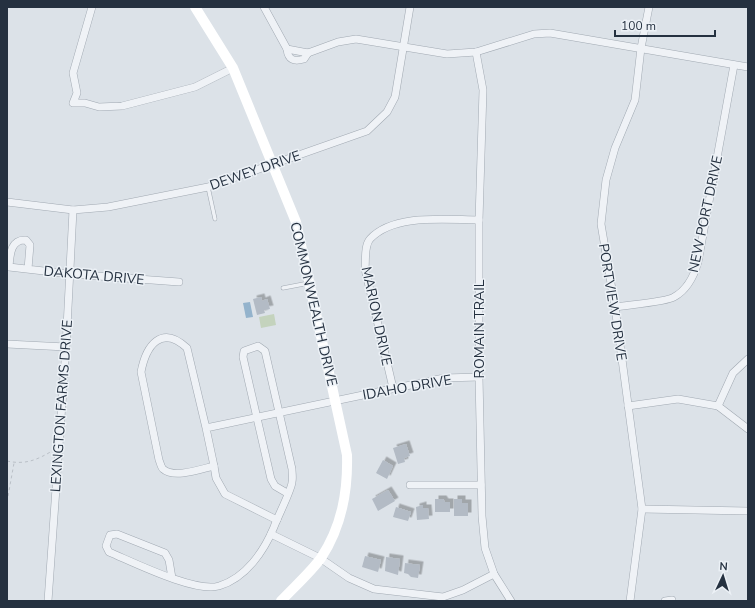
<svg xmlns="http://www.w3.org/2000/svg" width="755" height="608" font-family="'Nunito Sans',sans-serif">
  <defs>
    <filter id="shadow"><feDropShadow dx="3.5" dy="-3.5" stdDeviation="0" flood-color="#0004"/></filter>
  </defs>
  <rect width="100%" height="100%" fill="#dce2e8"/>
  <!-- park -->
  <polygon fill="#c4d3bd" points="274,314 276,325 261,328 259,317"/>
  <!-- water -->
  <polygon fill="#94b3cc" points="250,302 253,317 246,318 243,303"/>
  <!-- building -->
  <g fill="#b3bbc5" filter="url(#shadow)">
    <polygon points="261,297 262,301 267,299 270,309 264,310 265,313 257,315 253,299"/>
    <polygon points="406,444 410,456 404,458 405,462 398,464 393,448"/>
    <polygon points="383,460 393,466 387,479 376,473"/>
    <polygon points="388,490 395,501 378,511 372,499"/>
    <polygon points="435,499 443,499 445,502 450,502 450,512 435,512"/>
    <polygon points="454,499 462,499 462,503 468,503 468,516 454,516"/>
    <polygon points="423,505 423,508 428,508 429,519 417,520 416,507"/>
    <polygon points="396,507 411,512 408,521 393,517"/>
    <polygon points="365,556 381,560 378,572 362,567"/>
    <polygon points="386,557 400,559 398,575 385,571"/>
    <polygon points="405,563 420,565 418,578 411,577 408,574 404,573"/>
  </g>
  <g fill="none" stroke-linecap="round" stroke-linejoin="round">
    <defs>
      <g id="lane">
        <polyline points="208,187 215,219"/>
        <polyline points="283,288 309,283"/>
      </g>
      <g id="street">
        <polyline points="92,7 73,73 77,93 73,103 85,103 99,107 122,106 195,87 233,68"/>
        <polyline points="264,7 287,49 308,53 338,42 356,39 447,54 476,52 534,34 550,33 748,67"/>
        <path d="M287 49C288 60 294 62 304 59L308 53"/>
        <polyline points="476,52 483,90 479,220 479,377 482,516 485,548 494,574 511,601"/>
        <polyline points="7,202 73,210 108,207 208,187 367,131 387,112 395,97 410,7"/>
        <path d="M28 269 30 245 26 240C10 239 10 256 9 267L70 274 179 282"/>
        <path d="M615 307C626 305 667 302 674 297 687 290 694 276 698 262L734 65"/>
        <polyline points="7,344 66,347"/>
        <path d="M393 388 365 269C366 260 364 246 370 239 394 213 448 220 479 220"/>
        <polyline points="628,406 678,399 718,406 748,429"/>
        <polyline points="718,406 733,373 748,359"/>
        <path d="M206 428 187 348C161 324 146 346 141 372L159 460C160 462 161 467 163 469 174 479 201 469 214 466L206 428 444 378 479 377"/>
        <polyline points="214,466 216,478 225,494 277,520"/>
        <polyline points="410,485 481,485"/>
        <polyline points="642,509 748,511"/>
        <polyline points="271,534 320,558 349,578 374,589 443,597 463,590 494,574"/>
        <path d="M172 578 169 560 165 553 117 534 110 535 106 546 109 552C133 562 195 593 219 586 246 578 264 551 274 527 277 518 292 489 292 482 293 478 292 473 292 469L265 351 258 346 244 351 243 357 271 479 275 486 287 493"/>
        <polyline points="48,601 66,347 73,210"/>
        <polyline points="630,601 642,509 615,307 601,224 606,180 615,148 635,100 641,48 649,7"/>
        <polyline points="665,601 672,600"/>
      </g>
    </defs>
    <!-- lane casing -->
    <use href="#lane" stroke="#a1a9b2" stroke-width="4.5"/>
    <!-- street casing -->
    <use href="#street" stroke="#a1a9b2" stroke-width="8"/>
    <!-- path -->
    <g stroke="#bac0c7" stroke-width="1" stroke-dasharray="3 3" stroke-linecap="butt">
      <path d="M7 461C25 465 37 460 52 451"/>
      <polyline points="7,502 14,463"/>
    </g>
    <!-- lane -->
    <use href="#lane" stroke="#eff2f6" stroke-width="3.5"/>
    <!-- street -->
    <use href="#street" stroke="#eff2f6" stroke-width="7"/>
    <!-- secondary -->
    <path stroke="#fff" stroke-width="10" d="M195 7 233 68 296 222 347 455C348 492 342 526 321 558 310 573 294 587 281 601"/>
  </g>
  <g text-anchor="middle" stroke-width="3" stroke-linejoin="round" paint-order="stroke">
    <!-- street labels -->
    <g font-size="14" fill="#253140" stroke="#ecf1f6">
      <text transform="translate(255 170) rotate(-19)" y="5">DEWEY DRIVE</text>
      <text transform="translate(705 214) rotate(-78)" y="5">NEW PORT DRIVE</text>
      <text transform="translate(94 275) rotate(5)" y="5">DAKOTA DRIVE</text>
      <text transform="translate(613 302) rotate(81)" y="5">PORTVIEW DRIVE</text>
      <text transform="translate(314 304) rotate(77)" y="5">COMMONWEALTH DRIVE</text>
      <text transform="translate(377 316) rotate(78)" y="5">MARION DRIVE</text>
      <text transform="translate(479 329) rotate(-90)" y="5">ROMAIN TRAIL</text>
      <text transform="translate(407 387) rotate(-10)" y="5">IDAHO DRIVE</text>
      <text transform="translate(61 406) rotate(-86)" y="5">LEXINGTON FARMS DRIVE</text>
    </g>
  </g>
  <!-- border -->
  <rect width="755" height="608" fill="none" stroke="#253140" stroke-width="16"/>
  <!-- north arrow -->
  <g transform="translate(723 576) rotate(4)" stroke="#ecf1f6" stroke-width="3" paint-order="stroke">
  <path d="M0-3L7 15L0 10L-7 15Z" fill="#253140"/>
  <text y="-6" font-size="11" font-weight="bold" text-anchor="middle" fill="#253140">N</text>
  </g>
  <!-- scale -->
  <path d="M615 30v6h100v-6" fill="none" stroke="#253140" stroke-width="2"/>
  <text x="621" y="30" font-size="12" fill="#253140" stroke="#ecf1f6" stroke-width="3" paint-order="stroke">100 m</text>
</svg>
